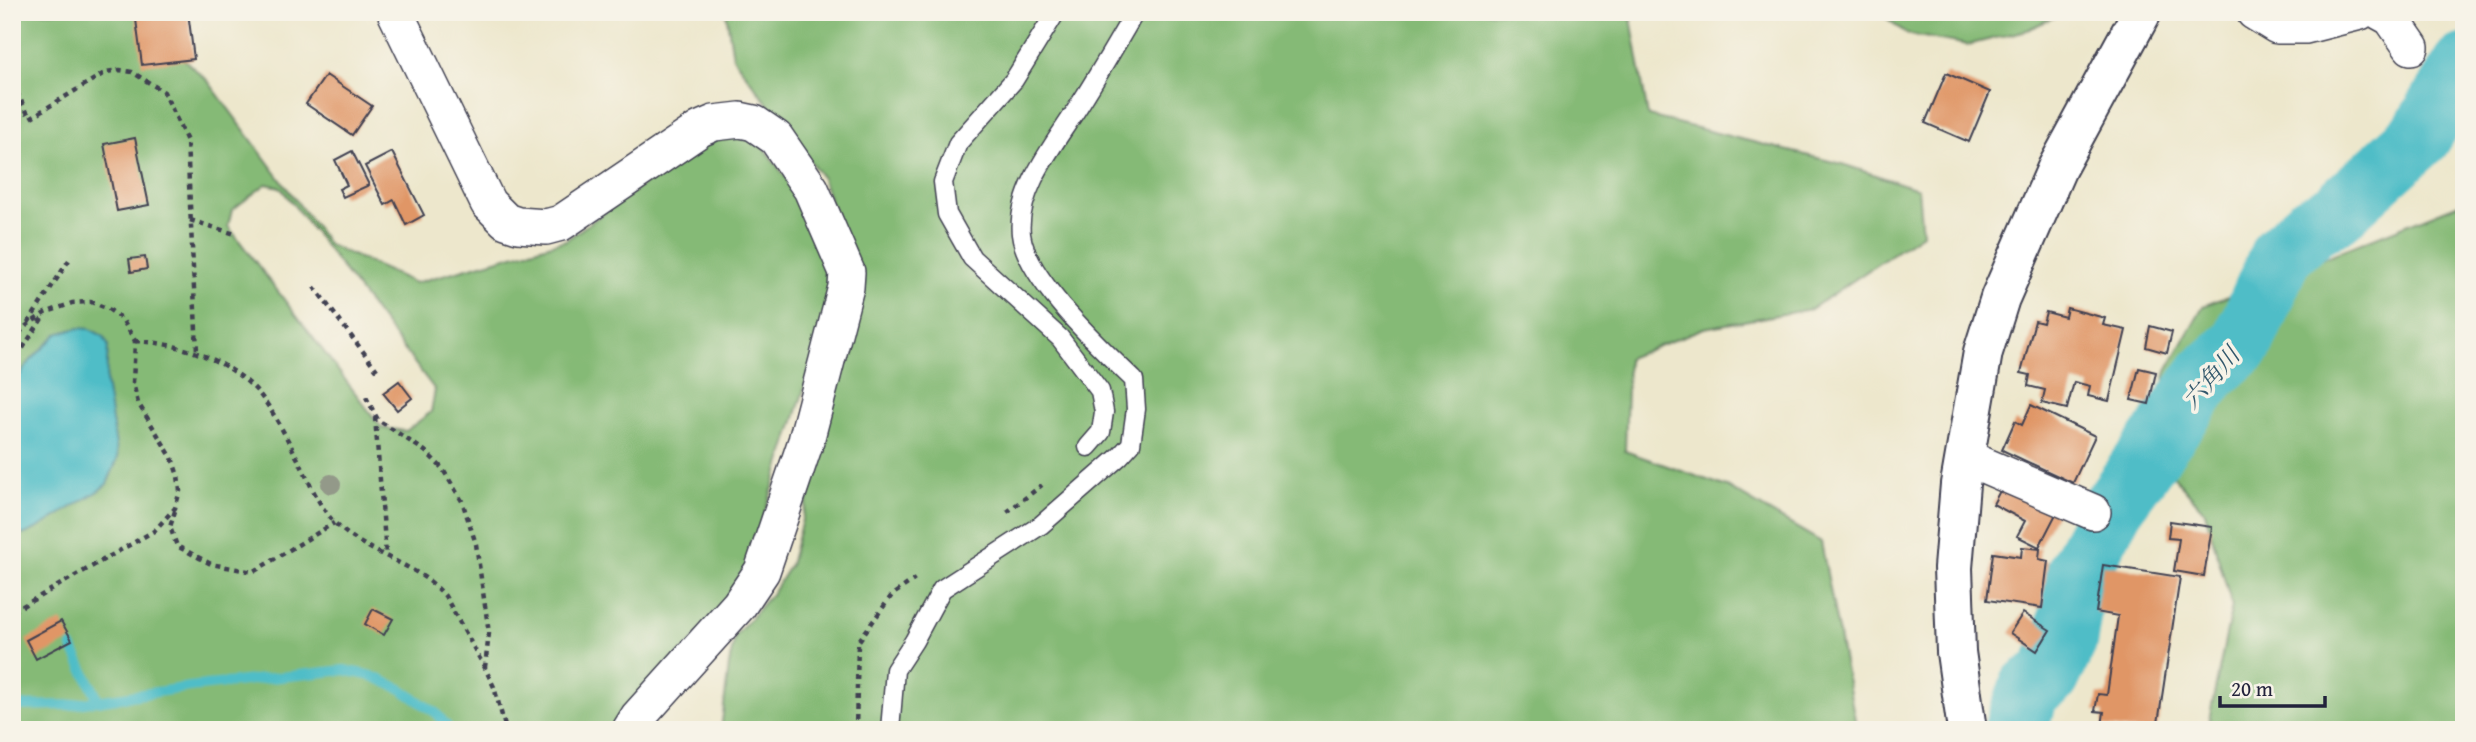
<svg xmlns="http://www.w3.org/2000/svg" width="2476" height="742" font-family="'Gentium Book Plus','Noto Serif JP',serif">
  <rect width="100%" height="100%" fill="#f7f3e8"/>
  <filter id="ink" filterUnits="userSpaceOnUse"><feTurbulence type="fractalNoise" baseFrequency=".0143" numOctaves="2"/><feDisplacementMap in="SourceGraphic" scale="14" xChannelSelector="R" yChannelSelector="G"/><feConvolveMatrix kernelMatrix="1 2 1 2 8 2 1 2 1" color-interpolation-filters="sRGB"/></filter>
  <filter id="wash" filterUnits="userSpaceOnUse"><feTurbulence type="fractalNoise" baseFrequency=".00686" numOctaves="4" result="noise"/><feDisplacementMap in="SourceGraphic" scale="28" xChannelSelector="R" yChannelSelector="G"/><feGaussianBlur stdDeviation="1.57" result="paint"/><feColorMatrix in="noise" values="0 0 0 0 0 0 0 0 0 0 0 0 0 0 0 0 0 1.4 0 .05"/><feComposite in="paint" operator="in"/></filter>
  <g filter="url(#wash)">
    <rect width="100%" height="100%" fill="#ede7cc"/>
    <!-- forest -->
    <g fill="#85ba76" stroke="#546e58" stroke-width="2" fill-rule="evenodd">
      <path d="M12 12H131L208 81 329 245 415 283 566 240 691 150 718 137H741L753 141 763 147 793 187 832 273 831 304 752 554 735 593 615 730H12ZM266 184 280 187 435 390 431 412 406 431 382 428 228 226 232 210Z"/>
      <polygon points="726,12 1635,12 1631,18 1648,116 1842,164 1918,189 1922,234 1811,309 1704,328 1628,358 1625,451 1727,487 1821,542 1857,730 721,730 729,665 735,636 773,592 790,565 863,291 821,176 733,57"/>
      <polygon points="1879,12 2065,12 2027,30 1968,45 1907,34"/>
      <polygon points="2464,202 2464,730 2207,730 2232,606 2205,512 2150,449 2167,370 2203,306"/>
    </g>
    <!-- water -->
    <polygon fill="#4fbdc7" stroke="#387081" stroke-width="2" points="78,328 90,329 103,336 108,345 106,383 118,458 107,484 98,491 38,528 25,534 12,534 12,385 32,359 57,334"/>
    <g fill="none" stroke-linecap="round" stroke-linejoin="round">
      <!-- stream -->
      <g stroke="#4fbdc7" stroke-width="10">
        <polyline points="72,647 99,701"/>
        <polyline points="12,706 70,705 190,687 344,670 372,676 401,689 436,713 450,730"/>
      </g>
      <!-- river -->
      <polyline stroke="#4fbdc7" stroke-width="63" points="2015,730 2030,688 2049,676 2066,640 2075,578 2113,506 2208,374 2242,344 2281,254 2312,226 2336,213 2420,137 2464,65"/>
    </g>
    <g id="blocks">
      <!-- building -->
      <g fill="#e09666">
        <polygon points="135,12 188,12 194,59 142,65"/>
        <polygon points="1946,73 1990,92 1969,142 1925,123"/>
        <polygon points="326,75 372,106 352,135 306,104"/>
        <polygon points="135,138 149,205 117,211 104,144"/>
        <polygon points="352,151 369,185 343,197 339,189 347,185 335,160"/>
        <polygon points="392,152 424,215 406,225 394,200 385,205 365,166"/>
        <polygon points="145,257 147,269 131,272 129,259"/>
        <polygon points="2067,308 2105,318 2103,325 2126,330 2109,401 2088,396 2090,386 2074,382 2067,409 2042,403 2045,390 2028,386 2030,375 2021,373 2035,321 2043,323 2046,312 2065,317"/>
        <polygon points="2150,326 2172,332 2167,353 2146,347"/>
        <polygon points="2139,368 2156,372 2149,404 2131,400"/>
        <polygon points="399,381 412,398 397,410 383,393"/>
        <polygon points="2031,405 2095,436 2073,483 2002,450 2015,421 2022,425"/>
        <polygon points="2002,487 2056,514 2039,547 2017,536 2025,521 1993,504"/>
        <polygon points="2170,521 2212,527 2204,576 2174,571 2179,539 2168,538"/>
        <polygon points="2022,547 2040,549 2039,559 2048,561 2042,608 1987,600 1993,553 2021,557"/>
        <polygon points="2103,565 2180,577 2157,730 2130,730 2102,726 2104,712 2095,711 2098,694 2107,695 2118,616 2096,612"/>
        <polygon points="373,609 393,619 384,635 365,624"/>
        <polygon points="2023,613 2050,630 2037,651 2010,633"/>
        <polygon points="61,621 72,640 36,659 26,640"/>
      </g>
    </g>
  </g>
  <g filter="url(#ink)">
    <use href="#blocks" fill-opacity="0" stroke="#404051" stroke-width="2"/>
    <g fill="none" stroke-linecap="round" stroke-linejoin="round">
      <defs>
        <g id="service">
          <polyline points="1056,12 1014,80 958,143 943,182 947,214 972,258 1060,338 1100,391 1104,412 1101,432 1088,447"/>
          <path d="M890 730 895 670 914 641 942 589 1041 525 1120 456 1131 444 1136 409 1134 380C1101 348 1026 279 1021 234 1016 189 1058 140 1080 104 1099 74 1117 43 1135 12"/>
        </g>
        <g id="minor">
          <polyline points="395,12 488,203 506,221 518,225 546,227 561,223 700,129 714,123 740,120 754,123 776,138 811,189 847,272 846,287 806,441 762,571 739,605 638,717 630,730"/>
          <polyline points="2254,12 2277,26 2305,26 2360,12"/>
          <polyline points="2380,12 2391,18 2411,47"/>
          <polyline points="1965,457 2093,512"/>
        </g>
        <polyline id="tertiary" points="1967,730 1956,652 1953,568 1960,484 1983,352 2000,298 2057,168 2142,12"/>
      </defs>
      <!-- service casing -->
      <use href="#service" stroke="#404051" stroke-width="21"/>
      <!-- minor casing -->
      <use href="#minor" stroke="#404051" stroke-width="38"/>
      <!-- tertiary casing -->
      <use href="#tertiary" stroke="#404051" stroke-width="42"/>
      <!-- path -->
      <g stroke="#404051" stroke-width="4.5" stroke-dasharray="5 5" stroke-linecap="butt">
        <polyline points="12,83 30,118 106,72 120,70 132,72 164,92 187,141 197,352"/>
        <polyline points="190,220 235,234"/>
        <polyline points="314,287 377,370"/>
        <polyline points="28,323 71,257"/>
        <polyline points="12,341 26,326 45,313 72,303 91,302 107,308 122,319 135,341 133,383 138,403 172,458 178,476 180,491 175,508 154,531 12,612"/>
        <path d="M135 341C179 343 225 358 256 390 273 409 288 441 300 463 310 483 319 507 335 523 366 555 417 562 445 596L485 668 494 687 506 730"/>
        <polyline points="12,365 43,317"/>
        <polyline points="366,397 378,420 425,451 442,468 462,501 476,544 489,633 485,667"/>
        <polyline points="375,417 386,555"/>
        <polyline points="175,511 170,527 177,546 211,564 253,572 334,523"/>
        <polyline points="1007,512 1042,485"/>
        <polyline points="856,730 858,642 892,595 915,579"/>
      </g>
      <!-- service -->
      <use href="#service" stroke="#fff" stroke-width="18"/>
      <!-- minor -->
      <use href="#minor" stroke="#fff" stroke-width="35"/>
      <!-- tertiary -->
      <use href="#tertiary" stroke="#fff" stroke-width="38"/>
    </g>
    <!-- trees -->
    <circle fill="#939989" cx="331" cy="484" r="10"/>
  </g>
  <g text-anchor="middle" stroke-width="7" stroke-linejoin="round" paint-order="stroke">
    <!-- water labels -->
    <g font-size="24" font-style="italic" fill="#32586c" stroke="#f7f3e8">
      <text transform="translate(2211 378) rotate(-49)" y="8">六角川</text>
    </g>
  </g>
  <!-- margin -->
  <rect width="2476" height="742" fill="none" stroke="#f7f3e8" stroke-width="42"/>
  <!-- scale -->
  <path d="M2220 696v10h105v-10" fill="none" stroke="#22223b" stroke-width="3.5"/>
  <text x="2231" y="696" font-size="21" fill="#22223b" stroke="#f7f3e8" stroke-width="5" paint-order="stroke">20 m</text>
</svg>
